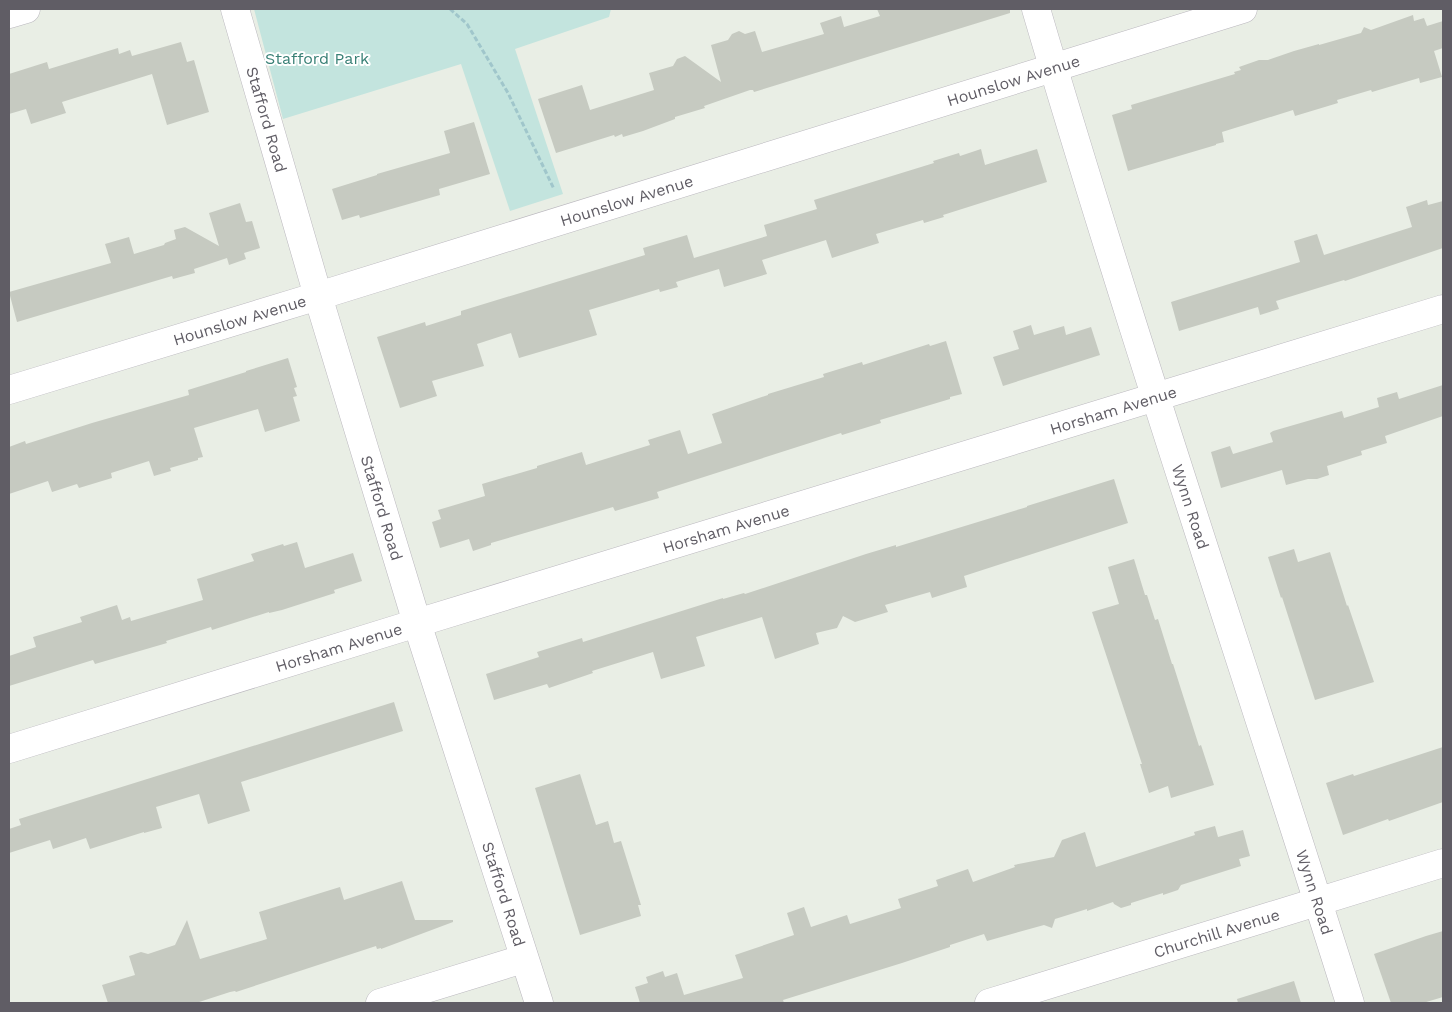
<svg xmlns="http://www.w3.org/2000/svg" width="1452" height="1012" font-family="'Work Sans',sans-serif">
  <rect width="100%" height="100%" fill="#e9eee5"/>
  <!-- green -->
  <polygon fill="#c3e4de" points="254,9 611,9 609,17 515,49 563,194 510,211 461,64 283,119"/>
  <!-- building -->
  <g fill="#c6cac1">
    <polygon points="877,9 1010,9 1010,13 754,92 753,90 750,90 704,106 705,108 675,117 675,119 643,131 623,137 622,134 615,137 614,135 556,153 538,99 582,85 590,110 654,90 649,73 673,66 677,59 685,56 721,82 711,45 728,40 732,34 739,31 745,34 755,31 762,52 824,34 820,23 841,16 844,27 880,16"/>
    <polygon points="1413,15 1414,21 1424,18 1427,26 1443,21 1443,48 1434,51 1442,77 1420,83 1419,78 1372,92 1371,90 1337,100 1338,103 1295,116 1293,110 1222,132 1224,142 1216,144 1216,145 1128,171 1112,115 1132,109 1131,105 1235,74 1234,72 1241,70 1239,67 1259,60 1268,60 1294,51 1319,44 1319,45 1361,33 1364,27 1371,30"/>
    <polygon points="181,42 187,62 194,60 209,112 167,125 152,74 62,102 66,113 31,124 26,109 9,114 9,74 47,62 49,69 118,48 119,54 130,50 132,56"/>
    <polygon points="474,122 490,174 439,189 440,195 360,218 359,215 342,220 332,189 377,175 377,174 450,153 444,131"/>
    <polygon points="981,149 985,165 1037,149 1047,182 943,215 944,217 924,223 923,220 876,234 879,243 832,258 826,240 762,260 767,274 724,287 719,269 676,282 678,287 660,292 659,289 589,310 597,335 519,358 511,333 477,344 484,366 432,381 437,396 400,408 377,337 425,322 426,326 461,315 461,311 645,255 643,248 687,235 694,258 767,236 764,225 817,209 814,200 934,163 933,161 959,153 960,156"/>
    <polygon points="1427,200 1428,205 1443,201 1443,248 1345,281 1344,280 1276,301 1279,309 1260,315 1258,307 1179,331 1171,302 1300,262 1294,241 1317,234 1324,255 1412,227 1406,207"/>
    <polygon points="240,203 246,222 252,221 260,248 244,253 246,259 229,265 227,258 194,269 195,273 173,279 172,276 17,322 9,292 111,263 105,244 129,237 134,254 164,245 165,243 176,239 174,230 185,227 219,246 209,213"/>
    <polygon points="1031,325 1034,335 1064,326 1066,335 1091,327 1100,355 1003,386 993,357 1019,349 1013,331"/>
    <polygon points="946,341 962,394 950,397 950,399 880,420 881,423 842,435 841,433 657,492 659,498 615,511 613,507 491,543 491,545 473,551 469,539 440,548 432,522 441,519 438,510 485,496 482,484 537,468 537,466 582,452 586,465 650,445 648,440 680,430 688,454 722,443 712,414 768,395 768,394 824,377 823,374 862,362 863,365 929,344 930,346"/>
    <polygon points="288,358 297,387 294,388 297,396 293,397 300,421 265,432 258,409 194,428 203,457 198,458 198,460 170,468 171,471 154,476 149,461 111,473 112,478 79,488 77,484 52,492 48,481 9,494 9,447 25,441 26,444 92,423 189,395 188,390 246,372 246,371"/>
    <polygon points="1443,385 1443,416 1385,436 1387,443 1361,451 1362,455 1327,466 1329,475 1317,479 1308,479 1286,485 1282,470 1221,488 1211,452 1230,446 1233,454 1273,442 1270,433 1273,431 1342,411 1344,418 1379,407 1377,398 1397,392 1399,399"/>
    <polygon points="1114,479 1128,523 964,576 967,587 932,598 930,592 885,605 888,612 855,622 843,616 837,628 816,633 819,644 775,659 762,617 696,637 705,666 661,679 653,652 592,671 593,673 549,688 547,684 494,700 486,674 539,657 537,652 582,638 583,642 723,598 723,599 744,593 745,594 866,554 896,545 896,547 1027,507 1027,506"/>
    <polygon points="297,542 305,568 353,553 362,581 334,590 335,593 282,610 269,613 269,612 212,630 211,627 166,641 167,643 95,664 93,660 9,686 9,656 36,647 33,637 82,622 80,617 117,605 122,620 130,617 131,621 203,600 197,579 254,561 251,554 283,544 284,546"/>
    <polygon points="1294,549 1298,562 1330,552 1347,606 1348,605 1374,682 1315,700 1282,597 1281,598 1268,557"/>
    <polygon points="1134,559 1145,595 1147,595 1155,620 1158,619 1172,664 1173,664 1199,746 1201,745 1214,785 1171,798 1168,786 1149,793 1140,764 1142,764 1092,612 1119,604 1108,567"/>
    <polygon points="394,702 403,731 241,782 250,811 208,824 199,794 156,807 162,828 144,833 144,832 90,849 86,838 53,849 50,840 9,853 9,829 21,825 19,819"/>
    <polygon points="1443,747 1443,802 1389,821 1388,819 1343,835 1326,783 1353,774 1354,776"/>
    <polygon points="580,774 596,825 608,821 614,843 621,841 641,905 638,905 641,916 580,935 535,788"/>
    <polygon points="1215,826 1218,837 1243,830 1250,856 1239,859 1241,866 1181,885 1178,890 1163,895 1163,893 1131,903 1131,905 1121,908 1114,904 1113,902 1087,911 1087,909 1055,919 1052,928 1044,925 987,941 984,934 950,945 950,947 902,963 783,1000 784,1003 640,1003 635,987 648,983 646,977 663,971 665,977 677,973 684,995 743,978 735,955 794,935 787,913 804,907 811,927 847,915 850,924 901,908 898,899 938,886 936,880 968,869 973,882 1015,867 1014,865 1054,857 1062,840 1085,832 1096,867 1195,835 1194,832"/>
    <polygon points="402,881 415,920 453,920 453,922 381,949 381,948 377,949 376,946 236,992 235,991 230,992 196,1003 108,1003 102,985 135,975 129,956 141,952 148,954 175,945 187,920 200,959 267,939 259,912 340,887 344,900"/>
    <polygon points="1443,931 1443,997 1423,1003 1391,1003 1374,954 1426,936"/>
    <polygon points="1294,981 1301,1003 1238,1003 1237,999"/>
  </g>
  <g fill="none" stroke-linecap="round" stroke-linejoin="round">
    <defs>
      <g id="minor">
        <path id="s1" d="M235 9 318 296 417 623 539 1003"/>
        <path id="s2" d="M1036 9C1134 342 1246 672 1350 1003"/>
        <polyline points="9,14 26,9"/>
        <path id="s3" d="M9 390 318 296 1243 9"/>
        <path id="s4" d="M9 749 417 623 1443 309"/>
        <polyline points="380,1003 523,959"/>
        <path id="s5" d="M989 1003 1443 863"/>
      </g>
    </defs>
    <!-- minor casing -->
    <use href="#minor" stroke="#bab7be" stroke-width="29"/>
    <!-- path -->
    <polyline stroke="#a0c6cb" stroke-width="3" stroke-dasharray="5 2.5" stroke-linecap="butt" points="450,9 467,24 508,93 554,189"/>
    <!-- minor -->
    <use href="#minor" stroke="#fff" stroke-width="28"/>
  </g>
  <g text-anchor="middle" stroke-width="4" stroke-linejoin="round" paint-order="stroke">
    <!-- park labels -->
    <g font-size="16" fill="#398076" stroke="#fff">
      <text x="317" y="64">Stafford Park</text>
    </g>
    <!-- street labels -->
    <g font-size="16" fill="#605d65" stroke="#fff">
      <text dy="6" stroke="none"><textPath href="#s3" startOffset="1051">Hounslow Avenue</textPath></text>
      <text dy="6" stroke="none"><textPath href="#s1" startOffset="115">Stafford Road</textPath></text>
      <text dy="6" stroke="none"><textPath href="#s3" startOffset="646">Hounslow Avenue</textPath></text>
      <text dy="6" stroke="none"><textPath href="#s3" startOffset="241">Hounslow Avenue</textPath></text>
      <text dy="6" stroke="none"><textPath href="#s4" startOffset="1155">Horsham Avenue</textPath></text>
      <text dy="6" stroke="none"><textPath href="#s2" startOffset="521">Wynn Road</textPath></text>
      <text dy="6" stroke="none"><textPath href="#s1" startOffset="520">Stafford Road</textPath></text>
      <text dy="6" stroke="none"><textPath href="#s4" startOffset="750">Horsham Avenue</textPath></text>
      <text dy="6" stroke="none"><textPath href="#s4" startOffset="345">Horsham Avenue</textPath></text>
      <text dy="6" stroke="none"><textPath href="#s2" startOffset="926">Wynn Road</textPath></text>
      <text dy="6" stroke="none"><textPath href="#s1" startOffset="925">Stafford Road</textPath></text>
      <text dy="6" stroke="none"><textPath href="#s5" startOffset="238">Churchill Avenue</textPath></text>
    </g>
  </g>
  <!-- border -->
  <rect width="1452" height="1012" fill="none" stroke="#605d65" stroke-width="20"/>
</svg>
